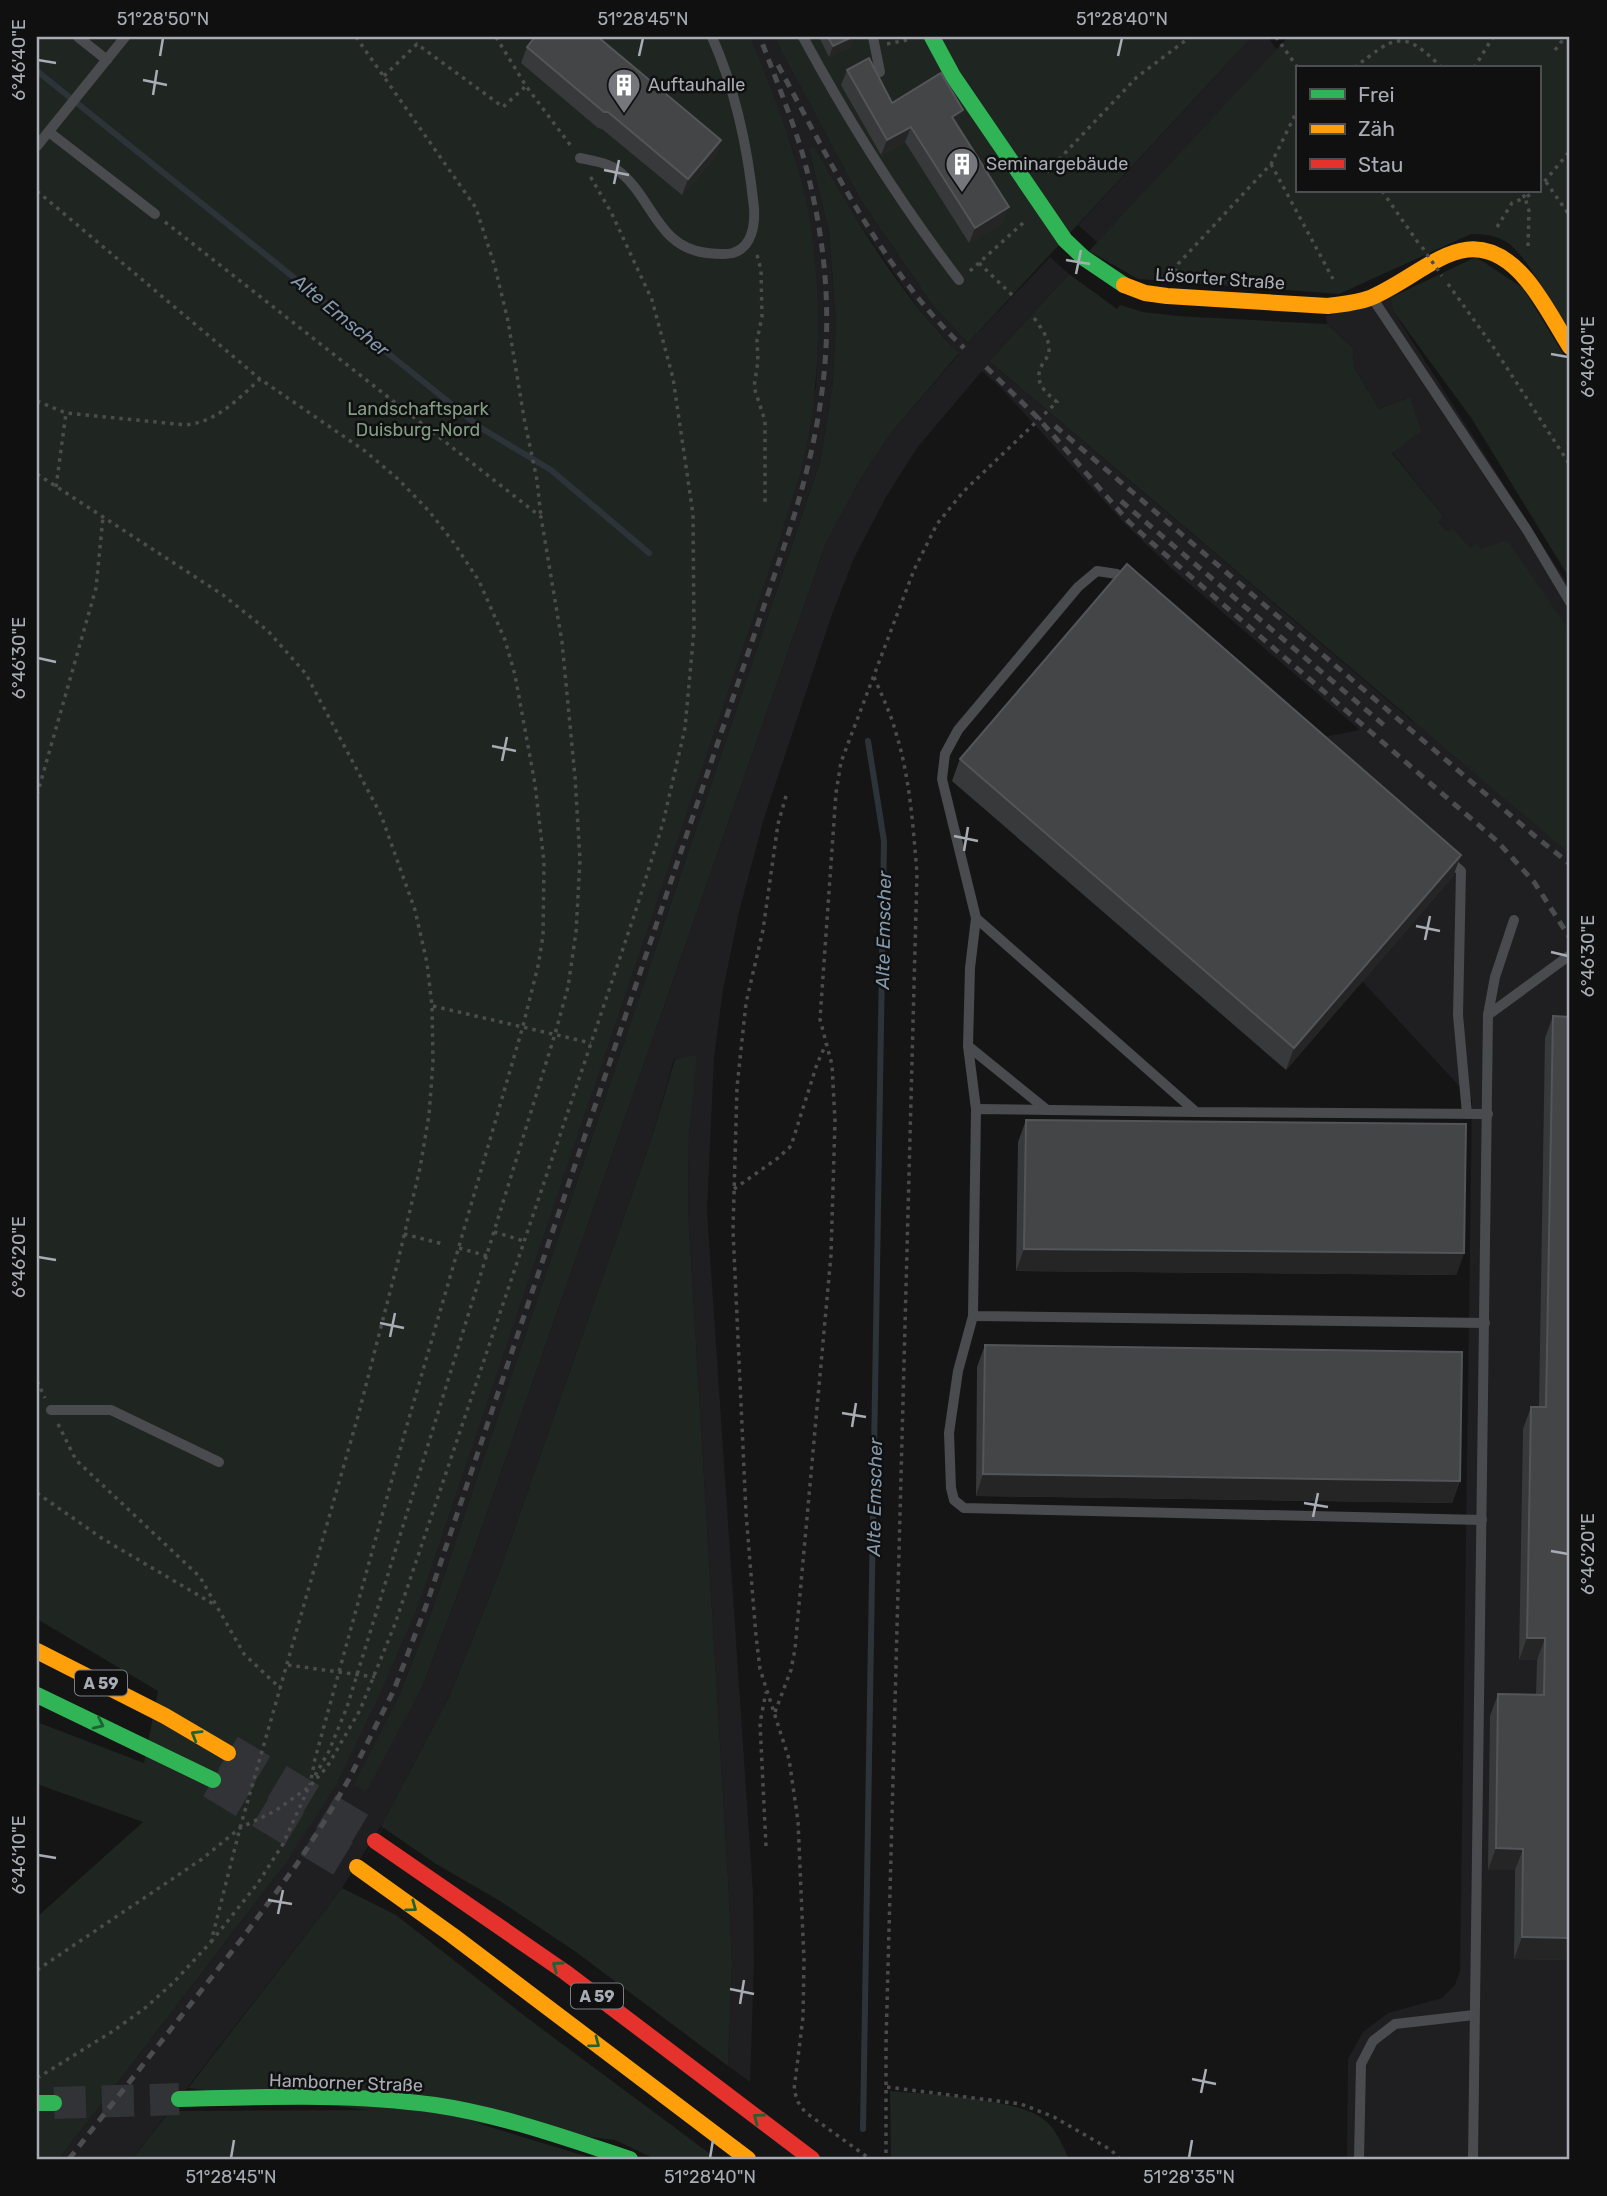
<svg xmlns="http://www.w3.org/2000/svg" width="1607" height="2196" font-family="Rubik,sans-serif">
  <rect width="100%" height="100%" fill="#151516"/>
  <!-- built -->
  <g fill="#1f1f21" fill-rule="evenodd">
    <path d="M751 37H774L862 202 934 307 968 343 1050 257 1069 274 989 361 1412 721 1570 693V2159H1347L1348 2059 1363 2032 1388 2013 1442 1998 1455 1985 1460 1971 1472 1100 1350 968 1271 747 1360 730 1172 569 1126 525 1002 389 982 371 917 448 886 497 854 558 831 617 764 818 739 912 723 990 714 1057 707 1211 753 1893 754 1964 750 2082 728 2066 732 1964 729 1894 688 1209 689 1135 696 1056 674 1059 651 1140 499 1573 449 1697 381 1826 342 1888 132 2159H59L283 1867 816 388 818 324 812 234 794 153ZM814 146 850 210 902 285 924 315 959 354 892 432 860 480 826 543 469 1564 423 1685 399 1696 433 1608 820 462 832 389 836 324 829 232 809 149Z"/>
    <polygon points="1252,37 1268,37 1277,50 1098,243 1078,225"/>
    <polygon points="1390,298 1393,311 1570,588 1570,681 1477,544 1470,549 1454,529 1447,531 1438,522 1444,517 1392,452 1410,397 1379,409 1354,367 1353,348 1327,324 1326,316"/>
  </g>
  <!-- green -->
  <g fill="#1f2520" fill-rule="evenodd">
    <path d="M37 37H751C775 100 804 168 812 235 822 309 820 386 804 458 798 484 788 510 781 535L418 1606 379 1696 336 1785 283 1867 59 2159H37V1917L143 1822 37 1784V1722L144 1763 158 1691 37 1619Z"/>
    <polygon points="774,37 1252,37 968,343 934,307 862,202"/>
    <path d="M1288 37H1570V333C1556 311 1527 256 1508 243 1496 235 1484 234 1471 234L1339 294 1138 279 1089 251ZM1297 68H1539V191H1297Z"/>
    <path d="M814 146C855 219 899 294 959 353L892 432 860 480 826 543 469 1564 423 1685 366 1792 354 1785 399 1696 433 1608 820 462 832 389 836 324 829 232 809 149Z"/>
    <polygon points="1476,257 1523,288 1570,365 1570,579 1472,419 1393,311 1390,298"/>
    <polygon points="1069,274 1117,309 1120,305 1143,312 1178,316 1327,324 1353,348 1354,367 1379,409 1410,397 1421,431 1392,453 1444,517 1438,522 1447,531 1453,528 1470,548 1477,543 1481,549 1507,540 1570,631 1570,854 989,361"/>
    <polygon points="697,1055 689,1135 688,1209 729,1894 732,1964 728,2066 576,1952 500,1901 436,1864 381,1826 449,1697 499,1573 651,1140 675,1059"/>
    <polygon points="342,1888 396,1915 530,2020 717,2159 655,2159 615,2140 188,2088"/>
    <path d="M890 2091C926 2094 1016 2098 1043 2119 1056 2128 1062 2145 1069 2159H891Z"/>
    <polygon points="393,2110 477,2123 595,2159 132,2159 170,2111"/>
  </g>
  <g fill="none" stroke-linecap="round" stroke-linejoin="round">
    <!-- stream -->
    <g stroke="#2d3439" stroke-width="6">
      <polyline points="37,71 481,428 551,470 649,553"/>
      <polyline points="863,2129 884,841 868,741"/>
    </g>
    <!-- secondary-tunnel -->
    <polyline stroke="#323336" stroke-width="32" stroke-dasharray="32 16" stroke-linecap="butt" points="54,2103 179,2099"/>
    <!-- highway-tunnel -->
    <g stroke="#323336" stroke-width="38" stroke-dasharray="38 19" stroke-linecap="butt">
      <polyline points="228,1753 375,1841"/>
      <polyline points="213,1780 357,1867"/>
    </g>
    <!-- path -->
    <g stroke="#4b4c4e" stroke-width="3.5" stroke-dasharray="3.5 5" stroke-linecap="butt">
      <polyline points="356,37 476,208 495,267 508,321 524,418 537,480 541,517"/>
      <polyline points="496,37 526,86 571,146"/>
      <polyline points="1276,37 1298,68"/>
      <polyline points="887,44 907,40"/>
      <polyline points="1555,50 1565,37"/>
      <path d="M1354 68C1395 36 1403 28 1442 68"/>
      <polyline points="1474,68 1493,37"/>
      <polyline points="384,76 417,44 503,107 526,86"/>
      <polyline points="1271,164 1333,279"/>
      <polyline points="1047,172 1137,77 1190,37"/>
      <polyline points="1546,182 1570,216"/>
      <polyline points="1539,188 1570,151"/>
      <polyline points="37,191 260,379 365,451 398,479 429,511 454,543 479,581 505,640 515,675 535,784 544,862 543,936 538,966 523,1026 405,1432 315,1759 310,1785"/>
      <polyline points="1382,191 1419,244"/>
      <polyline points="165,222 541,517 562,642 575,777 580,860 576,932 568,987 555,1034 347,1707 329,1751 313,1779"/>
      <polyline points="1497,227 1512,203 1525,198 1521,191"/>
      <polyline points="1528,246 1529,211 1525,198 1535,191"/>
      <polyline points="757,255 761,270 762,317 757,340 758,361 754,387 765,421 765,504"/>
      <polyline points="979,263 1013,296"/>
      <polyline points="970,271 1023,223"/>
      <polyline points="1175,272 1178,264 1271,164 1297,111"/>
      <polyline points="1448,284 1492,345 1570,465"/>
      <path d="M37 401 66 413 186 425C218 421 237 400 260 379"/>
      <polyline points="37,474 223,595 268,631 306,674 381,815 415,910 427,963 432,1006 433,1062 429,1115 420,1168 398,1261 358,1416 240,1828 211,1942 173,1983 145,2008 113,2031 39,2077"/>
      <polyline points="56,487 66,413"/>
      <path d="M874 677C882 696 891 714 896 733 910 778 913 826 917 873L886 2043V2159"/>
      <polyline points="37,795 96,588 103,517"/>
      <polyline points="786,796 778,824 763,930 746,1003 737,1087 733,1230 746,1513 756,1636 760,1669 789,1759 798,1821 804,1960 803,2017 794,2090 798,2102 805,2112 870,2159"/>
      <polyline points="433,1006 591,1043"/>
      <polyline points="734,1189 778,1158 791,1146 817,1064 826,1044"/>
      <polyline points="494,1232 524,1241"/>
      <polyline points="404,1234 443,1244"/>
      <polyline points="459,1248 487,1256"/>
      <polyline points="37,1381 45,1398"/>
      <polyline points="58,1424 76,1460 200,1577 244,1654 281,1689"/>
      <polyline points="37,1493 103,1539 215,1605"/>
      <polyline points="288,1665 375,1677"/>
      <path d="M775 1712 791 1670 795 1649 831 1255 835 1121 832 1065 820 1019 836 793 841 762 914 570 937 524 963 492 1057 402C1045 392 1033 382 1042 365 1045 360 1049 356 1049 350 1050 338 1038 324 1032 315"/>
      <polyline points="766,1846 760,1723 766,1692"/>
      <polyline points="211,1942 258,1883 283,1844 308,1789"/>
      <polyline points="37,1970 202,1859 240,1828 275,1811 309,1787 327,1767 360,1710 395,1624 635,913 663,823 685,728 694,630 693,514 673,378 652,300 611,212 590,176"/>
      <polyline points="887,2087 1021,2104 1054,2117 1111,2150 1120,2159"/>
    </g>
    <!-- lane -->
    <g stroke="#4a4b4e" stroke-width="10">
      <polyline points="78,37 107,60"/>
      <path d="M803 37C849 122 900 203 959 280"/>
      <polyline points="873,37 880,72"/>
      <polyline points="49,132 155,214"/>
      <polyline points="37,146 125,37"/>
      <path d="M580 158C594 161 609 163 620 172 653 199 658 248 707 253 716 254 725 255 733 253 752 247 755 225 754 208 748 149 736 91 712 37"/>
      <polyline points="1373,299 1527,530 1570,602"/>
      <polyline points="1129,584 1117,574 1097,571 1078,587 958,730 945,754 942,779 976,918 1196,1112 1488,1114"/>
      <polyline points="1446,858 1461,871 1458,1015 1467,1114"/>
      <polyline points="1488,1015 1570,955"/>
      <polyline points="968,1046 1047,1110"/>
      <polyline points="976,1109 968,1046 970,968 976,918"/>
      <polyline points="1196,1112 976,1109 973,1316 1485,1323"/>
      <polyline points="973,1316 958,1371 949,1433 951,1488 954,1500 964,1508 1482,1520"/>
      <polyline points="51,1410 111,1410 219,1462"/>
      <polyline points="1359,2159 1361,2064 1373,2041 1395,2024 1474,2015"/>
      <polyline points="1473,2159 1488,1015 1495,977 1514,920"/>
    </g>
    <!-- fast -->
    <g stroke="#30b455" stroke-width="16">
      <polyline points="932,37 953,76 1065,240 1084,258 1124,285"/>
      <polyline points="37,1695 213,1780"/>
      <path d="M179 2099C264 2097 350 2093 435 2105 502 2115 566 2138 630 2159"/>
      <polyline points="37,2103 54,2103"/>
    </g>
    <!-- slow -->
    <g stroke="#ff9f0a" stroke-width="16">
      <path d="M1124 285 1145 293 1167 296 1328 306C1343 304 1357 303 1370 298 1427 274 1470 213 1526 279 1543 299 1556 325 1570 347"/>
      <polyline points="37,1651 165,1716 228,1753"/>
      <polyline points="357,1867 452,1935 748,2159"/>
    </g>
    <!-- jam -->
    <polyline stroke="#e5322d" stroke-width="16" points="375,1841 565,1972 812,2159"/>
    <!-- rail -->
    <g stroke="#4b4c4e" stroke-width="5" stroke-dasharray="9 7" stroke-linecap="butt">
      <path d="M778 65C831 163 882 270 964 348"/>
      <polyline points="986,367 1039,419 1129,522 1152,543 1497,841 1534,882 1570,938"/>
      <polyline points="1055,426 1536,837 1570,864"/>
      <polyline points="1121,501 1385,726"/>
      <path d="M69 2159 244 1936 297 1864 324 1822 349 1779 394 1690 426 1606 788 535C832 400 841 291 802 152 790 113 774 75 760 37"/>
    </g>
    <!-- path-bridge -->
    <polyline stroke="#4b4c4e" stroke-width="3.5" stroke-dasharray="3.5 5" stroke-linecap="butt" points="1422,247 1442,276"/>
  </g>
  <!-- wall -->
  <g fill="#37393a">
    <polygon points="819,37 854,37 850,47 829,57"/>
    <polygon points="527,47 721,140 715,157 682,195 602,129 598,128 521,63"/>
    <polygon points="847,70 892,103 958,125 1003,222 969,243 905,142 881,155 841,85"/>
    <polygon points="960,759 1461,855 1453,876 1286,1070 952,781"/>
    <polygon points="1553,1016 1570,1960 1514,1959 1515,1870 1488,1870 1490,1716 1498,1694 1536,1695 1537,1660 1519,1660 1523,1429 1531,1407 1539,1407 1545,1038"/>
    <polygon points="1026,1120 1464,1253 1456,1275 1016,1271 1018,1142"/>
    <polygon points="985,1345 1460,1481 1452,1503 976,1496 977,1367"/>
  </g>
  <!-- shaded-wall -->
  <g fill="#252526">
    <polygon points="852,37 854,37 850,47 829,57 833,46"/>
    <polygon points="963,110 958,125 946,132 952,117"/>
    <polygon points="911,127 905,142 881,155 887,140"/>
    <polygon points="721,140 715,157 682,195 688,179"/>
    <polygon points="1009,207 1003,222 969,243 975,228"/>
    <polygon points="1461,855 1453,876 1286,1070 1294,1048"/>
    <polygon points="1024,1249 1464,1253 1456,1275 1016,1271"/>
    <polygon points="983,1474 1460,1481 1452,1503 976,1496"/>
    <polygon points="1527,1638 1545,1638 1537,1660 1519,1660"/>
    <polygon points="1496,1848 1523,1849 1515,1870 1488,1870"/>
    <polygon points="1522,1937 1570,1938 1570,1960 1514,1959"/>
  </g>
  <!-- building -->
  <g fill="#444547" stroke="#535558" stroke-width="2">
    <polygon points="535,37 598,37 721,140 688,179 608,112 604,112 527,47"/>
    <polygon points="828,37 852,37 833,46"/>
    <polygon points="869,58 892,103 941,73 963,110 952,117 1009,207 975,228 911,127 887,140 847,70"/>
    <polygon points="1127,564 1461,855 1294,1048 960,759"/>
    <polygon points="1553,1016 1570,1017 1570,1938 1522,1937 1523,1849 1496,1848 1498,1694 1544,1695 1545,1638 1527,1638 1531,1407 1546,1407"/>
    <polygon points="1026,1120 1466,1124 1464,1253 1024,1249"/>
    <polygon points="985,1345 1462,1352 1460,1481 983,1474"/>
  </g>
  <!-- one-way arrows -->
  <defs><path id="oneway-chevron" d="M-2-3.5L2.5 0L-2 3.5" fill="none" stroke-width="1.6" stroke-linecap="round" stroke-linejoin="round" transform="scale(1.75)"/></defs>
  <g stroke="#206233">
    <use href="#oneway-chevron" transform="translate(99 1724) rotate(25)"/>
    <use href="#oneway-chevron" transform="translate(196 1735) rotate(-149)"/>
    <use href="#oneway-chevron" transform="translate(412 1907) rotate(36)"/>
    <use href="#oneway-chevron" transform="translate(557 1966) rotate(-145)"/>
    <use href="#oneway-chevron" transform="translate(595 2043) rotate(37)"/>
    <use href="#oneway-chevron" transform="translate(758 2118) rotate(-143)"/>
  </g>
  <!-- ticks -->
  <path fill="none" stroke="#a8acb4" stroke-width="2.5" d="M160 56 163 38M639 56 643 38M1118 56 1122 38M38 60 56 63M143 80 167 85M153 95 157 70M604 170 629 175M614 184 619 160M1066 260 1090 264M1076 274 1081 250M1551 354 1568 357M38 658 56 662M492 746 516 751M502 761 507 737M954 836 978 841M964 851 968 827M1416 926 1440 931M1425 940 1430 916M1551 952 1568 956M38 1257 56 1260M380 1323 404 1328M390 1337 395 1313M842 1413 866 1417M852 1427 856 1403M1304 1503 1328 1507M1313 1517 1318 1493M1551 1551 1568 1554M38 1855 56 1858M268 1900 292 1904M278 1914 283 1890M730 1989 754 1994M740 2004 744 1980M1192 2079 1216 2084M1201 2093 1206 2069M231 2158 234 2140M710 2158 713 2140M1189 2158 1192 2140"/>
  <!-- icons -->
  <defs>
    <symbol id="building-pin" viewBox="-11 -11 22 30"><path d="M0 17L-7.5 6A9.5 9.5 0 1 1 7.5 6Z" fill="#75777d" stroke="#101011"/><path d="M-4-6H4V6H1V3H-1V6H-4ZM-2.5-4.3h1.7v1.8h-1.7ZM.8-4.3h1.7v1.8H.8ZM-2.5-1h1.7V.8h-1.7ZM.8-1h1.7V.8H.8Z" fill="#fff"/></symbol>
  </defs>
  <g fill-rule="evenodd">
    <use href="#building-pin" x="605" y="66" width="38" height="52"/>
    <use href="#building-pin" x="943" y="145" width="38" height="52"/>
  </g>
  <g text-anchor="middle" stroke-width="5" stroke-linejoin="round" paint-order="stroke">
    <!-- shield labels -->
    <g fill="#101011" stroke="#7a7d83" stroke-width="2">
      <rect x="75" y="1670.5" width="52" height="25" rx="5"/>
      <rect x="571" y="1983.5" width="52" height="25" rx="5"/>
    </g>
    <g font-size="16" font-weight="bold" fill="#a8acb4">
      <text x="101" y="1689">A 59</text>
      <text x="597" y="2002">A 59</text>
    </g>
    <!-- poi labels -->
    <g font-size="18" fill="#a8acb4" stroke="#101011" text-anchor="start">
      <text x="648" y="91">Auftauhalle</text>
      <text x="986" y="170">Seminargebäude</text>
    </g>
    <!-- street labels -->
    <g font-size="18" fill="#a8acb4" stroke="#101011">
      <text transform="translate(1220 279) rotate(4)" y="6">Lösorter Straße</text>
      <text transform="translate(346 2083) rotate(2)" y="6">Hamborner Straße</text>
    </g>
    <!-- park labels -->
    <g font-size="18" fill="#829d84" stroke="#101011">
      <text x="418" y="415">Landschaftspark<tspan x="418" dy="21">Duisburg-Nord</tspan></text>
    </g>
    <!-- water labels -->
    <g font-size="19" font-style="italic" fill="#8398ab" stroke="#101011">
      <text transform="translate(341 315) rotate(39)" y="7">Alte Emscher</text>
      <text transform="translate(883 930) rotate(-89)" y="7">Alte Emscher</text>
      <text transform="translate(874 1497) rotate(-89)" y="7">Alte Emscher</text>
    </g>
  </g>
  <!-- border -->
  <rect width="1607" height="2196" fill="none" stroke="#101011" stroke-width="77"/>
  <!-- legend -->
  <rect x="1296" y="66" width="245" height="126" fill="#101011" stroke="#4d4e52" stroke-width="2"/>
  <rect x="1310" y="89" width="35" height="10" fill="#30b455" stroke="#4d4e52" stroke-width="2"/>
  <text x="1358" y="102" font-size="21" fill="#a8acb4">Frei</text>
  <rect x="1310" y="124" width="35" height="10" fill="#ff9f0a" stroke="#4d4e52" stroke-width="2"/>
  <text x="1358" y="136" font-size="21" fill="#a8acb4">Zäh</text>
  <rect x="1310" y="159" width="35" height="10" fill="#e5322d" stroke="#4d4e52" stroke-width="2"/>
  <text x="1358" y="172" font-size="21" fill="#a8acb4">Stau</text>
  <rect x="38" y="38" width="1530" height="2120" fill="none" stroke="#a8acb4" stroke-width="2.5"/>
  <g font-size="18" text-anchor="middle" fill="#a8acb4">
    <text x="163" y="25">51°28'50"N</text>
    <text x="643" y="25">51°28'45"N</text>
    <text x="1122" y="25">51°28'40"N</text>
    <text transform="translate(19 60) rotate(-90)" y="6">6°46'40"E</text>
    <text transform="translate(1588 357) rotate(-90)" y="6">6°46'40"E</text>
    <text transform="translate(19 658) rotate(-90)" y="6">6°46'30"E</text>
    <text transform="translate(1588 956) rotate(-90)" y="6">6°46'30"E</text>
    <text transform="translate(19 1257) rotate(-90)" y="6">6°46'20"E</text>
    <text transform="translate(1588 1554) rotate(-90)" y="6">6°46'20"E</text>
    <text transform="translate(19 1855) rotate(-90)" y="6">6°46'10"E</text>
    <text x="231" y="2183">51°28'45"N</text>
    <text x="710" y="2183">51°28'40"N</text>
    <text x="1189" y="2183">51°28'35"N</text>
  </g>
</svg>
